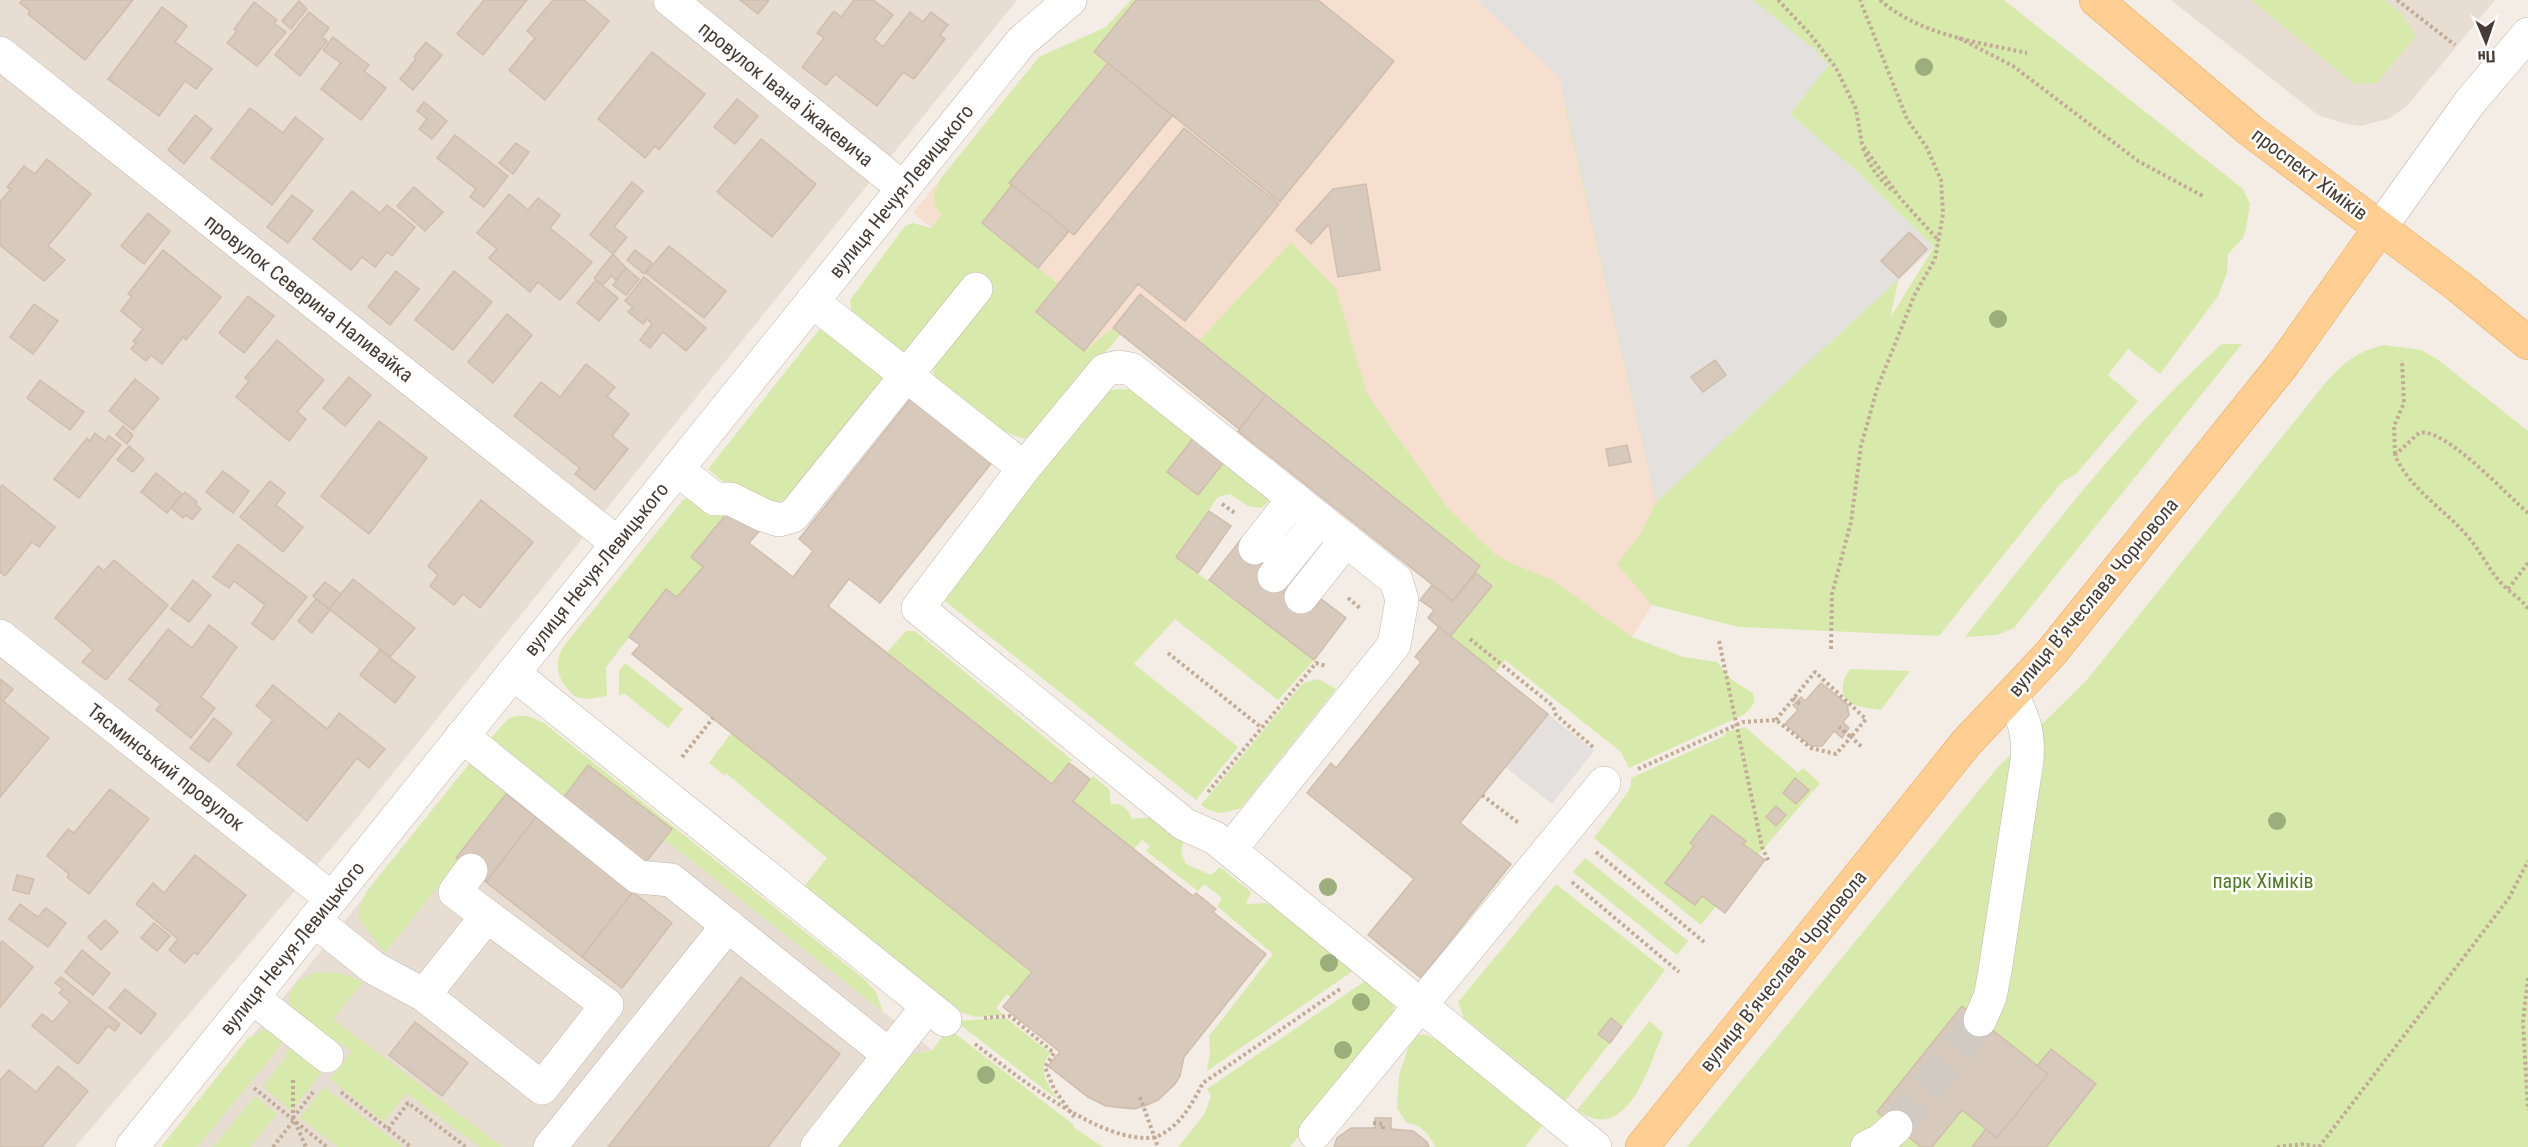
<svg xmlns="http://www.w3.org/2000/svg" width="2528" height="1147" font-family="'Roboto Condensed',sans-serif">
  <rect width="100%" height="100%" fill="#f3ede5"/>
  <!-- residential -->
  <g fill="#e7ddd3">
    <polygon points="0,0 1017,0 352,824 75,1147 32,1147 0,1122"/>
    <polygon points="2171,0 2495,0 2407,106 2388,119 2360,126 2346,124 2318,115"/>
    <polygon points="491,738 647,862 664,839 932,1050 921,1052 833,1147 161,1147 292,987"/>
  </g>
  <!-- commercial -->
  <polygon fill="#f7dfcf" points="1131,0 1753,0 1790,114 1855,170 1934,247 1657,502 1674,586 1652,605 1632,637 1491,586 1476,573 1480,566 1141,294 1113,328 1084,351 913,213 1039,57 1106,27"/>
  <!-- green -->
  <g fill="#d8eaab">
    <path d="M1131 0H1136L1094 52 1108 63 1010 183 1012 185 982 222 1058 284 1084 351 1113 328 1121 334 1031 439C1005 438 943 401 934 377 933 373 934 367 934 363L990 292 968 274 900 361 852 315 850 300 905 226 913 223 931 228 941 215C930 201 933 194 941 178L1039 57 1106 27Z"/>
    <polygon points="1695,0 2004,0 2243,189 2250,204 2246,229 2243,238 2228,254 2227,273 2218,296 2160,374 2128,349 2108,375 2138,401 2077,473 2061,483 1939,636 1739,627 1652,605 1617,564 1641,533 1656,502 1565,107 1899,278 1890,318 1934,247 1855,170 1789,114 1804,96"/>
    <polygon points="2251,0 2385,0 2401,13 2416,36 2377,83 2354,84"/>
    <polygon points="1291,242 1336,289 1367,394 1447,507 1495,554 1511,563 1552,580 1632,637 1683,657 1717,662 1732,680 1753,693 1755,702 1745,714 1629,768 1621,752 1505,660 1495,672 1450,637 1491,586 1476,573 1480,566 1199,341"/>
    <polygon points="821,327 889,374 794,493 778,503 727,485 708,469"/>
    <path d="M2222 344H2242L2014 628 1997 635 1965 637C2047 536 2124 430 2222 344Z"/>
    <path d="M2384 345 2421 350 2437 359 2528 431V1147H1687L1998 767 2086 681 2327 381C2344 362 2358 351 2384 345Z"/>
    <polygon points="1130,389 1147,396 1194,437 1168,472 1198,495 1225,461 1269,495 1268,502 1261,508 1248,506 1230,494 1218,497 1176,557 1314,660 1278,700 1175,619 1134,664 1238,747 1196,800 941,598 1093,403 1109,390"/>
    <path d="M700 491 726 514 691 557 703 567 677 597 666 589 606 667 607 696 586 699 576 697C559 683 552 667 563 647L683 500Z"/>
    <polygon points="906,631 915,631 1072,760 1052,784 887,652"/>
    <polygon points="625,663 683,709 668,728 625,694 619,695 619,671"/>
    <path d="M1851 669 1910 671 1881 710C1872 708 1859 708 1851 703 1838 696 1842 677 1851 669Z"/>
    <path d="M1318 679 1336 689 1241 808C1224 813 1216 816 1201 805L1303 683Z"/>
    <polygon points="516,716 528,716 544,723 864,979 876,992 883,1012 664,839 671,829 588,765 564,796 491,738 508,719"/>
    <polygon points="1745,727 1798,773 1803,768 1820,783 1758,855 1743,844 1745,841 1711,815 1690,843 1694,846 1666,883 1694,905 1702,896 1716,906 1701,925 1594,838 1628,792 1631,785 1631,778 1724,736 1726,732"/>
    <polygon points="731,733 1032,972 1011,998 1007,994 996,1008 1004,1015 975,1017 958,1011 803,888 827,858 726,773 724,775 709,763"/>
    <polygon points="469,764 506,794 456,857 459,861 385,953 358,918 361,903 367,891"/>
    <path d="M1093 776 1109 789 1111 804C1124 803 1127 808 1132 819L1153 817 1184 838 1181 853 1186 864 1211 875 1220 867 1251 892 1246 904 1266 903 1275 908 1353 971 1207 1071 1210 1051 1209 1036 1273 954 1217 906 1222 898 1204 884 1198 891 1146 851 1150 846 1142 840 1134 849 1073 801Z"/>
    <polygon points="1585,858 1688,941 1677,955 1573,872"/>
    <polygon points="1556,884 1665,970 1622,1027 1611,1018 1599,1033 1610,1043 1565,1101 1464,1018 1458,1002"/>
    <path d="M318 972 340 973 363 982 333 1019 503 1147H480L406 1093 384 1122 330 1079 352 1051 339 1042 335 1047 291 1009C284 988 300 978 318 972Z"/>
    <polygon points="1365,981 1394,1004 1394,1017 1290,1147 1178,1147 1204,1115 1211,1096 1207,1089"/>
    <path d="M1006 1018 1050 1053C1037 1070 1047 1084 1058 1100L955 1021Z"/>
    <path d="M1650 1021 1663 1033C1649 1066 1627 1147 1577 1110Z"/>
    <polygon points="949,1029 1074,1125 1073,1127 1103,1147 833,1147 900,1063 911,1055 932,1050"/>
    <polygon points="263,1031 271,1031 284,1037 279,1048 197,1147 161,1147 248,1038"/>
    <path d="M1417 1034 1427 1035 1439 1041 1543 1125 1525 1147H1435C1430 1135 1421 1124 1407 1123L1397 1108 1399 1075 1412 1038Z"/>
    <polygon points="292,1042 324,1069 292,1111 263,1087 284,1059"/>
    <polygon points="324,1087 402,1147 338,1147 300,1118"/>
    <polygon points="255,1096 277,1114 250,1147 213,1147"/>
  </g>
  <!-- parking -->
  <g fill="#e4e0dd">
    <polygon points="1477,0 1753,0 1814,49 1829,65 1790,114 1855,170 1934,247 1656,502 1559,77"/>
    <polygon points="1548,714 1594,751 1552,804 1505,767"/>
  </g>
  <!-- building -->
  <g fill="#d8c9bd" stroke="#d0bdad" stroke-width="1.5">
    <polygon points="22,0 133,0 85,60 28,14 30,11 20,3"/>
    <polygon points="484,0 527,0 483,55 457,34"/>
    <polygon points="553,0 584,0 609,21 545,100 509,70 535,38 527,31"/>
    <polygon points="740,0 769,0 758,14"/>
    <polygon points="854,0 873,0 893,15 874,39 883,47 910,12 923,22 931,12 948,25 940,35 945,39 914,79 903,72 877,106 835,74 826,85 802,67 824,38 817,33 834,11 841,17"/>
    <polygon points="1136,0 1318,0 1394,61 1280,202 1094,52"/>
    <polygon points="299,1 307,9 291,29 282,21"/>
    <polygon points="254,2 277,20 274,23 286,32 257,66 227,43 237,31 234,29"/>
    <polygon points="162,7 187,26 175,42 212,69 196,89 185,81 159,116 108,79"/>
    <polygon points="309,12 329,28 322,37 327,41 300,76 275,55"/>
    <polygon points="333,37 369,65 364,71 386,88 361,120 321,89 341,63 323,50"/>
    <polygon points="426,42 442,55 413,90 400,79 416,59 414,57"/>
    <polygon points="652,52 705,94 659,150 655,146 645,158 598,119"/>
    <polygon points="1108,63 1172,116 1074,235 1009,183"/>
    <polygon points="737,99 758,116 735,144 714,127"/>
    <polygon points="424,102 447,121 432,139 419,129 427,119 417,111"/>
    <polygon points="250,108 283,133 295,117 323,139 272,205 211,158"/>
    <polygon points="195,115 212,129 184,164 168,150"/>
    <polygon points="1184,128 1279,204 1185,321 1138,284 1084,351 1036,312"/>
    <polygon points="455,135 508,176 484,207 470,197 476,189 437,158"/>
    <polygon points="761,139 816,184 772,237 717,192"/>
    <polygon points="516,143 529,152 513,174 499,163"/>
    <polygon points="47,159 91,194 48,246 65,260 44,281 0,245 0,202 11,189 7,187 24,166 35,174"/>
    <polygon points="632,182 643,191 614,227 627,237 613,254 590,235"/>
    <polygon points="1366,184 1380,270 1338,277 1329,224 1311,244 1296,230 1333,189"/>
    <polygon points="1012,185 1069,231 1038,268 982,223"/>
    <polygon points="414,187 443,212 425,231 397,206"/>
    <polygon points="352,191 380,213 387,205 415,227 392,256 387,252 375,267 362,257 351,270 313,239"/>
    <polygon points="509,194 528,210 538,198 560,215 550,228 592,262 560,300 538,282 530,292 489,258 497,249 477,233"/>
    <polygon points="292,195 313,211 288,243 267,227"/>
    <polygon points="148,213 170,231 144,264 121,246"/>
    <polygon points="1909,232 1927,249 1899,278 1881,261"/>
    <polygon points="669,246 726,291 704,318 646,273"/>
    <polygon points="163,250 221,297 186,340 183,337 162,364 151,355 146,361 131,349 136,343 133,341 143,329 121,311 132,296 128,294"/>
    <polygon points="635,250 652,263 644,274 627,260"/>
    <polygon points="613,254 626,268 616,280 611,276 603,285 594,278"/>
    <polygon points="626,268 639,279 626,295 613,285"/>
    <polygon points="396,271 419,289 390,325 368,307"/>
    <polygon points="454,271 492,302 453,350 415,320"/>
    <polygon points="644,277 706,328 686,351 663,332 650,348 640,340 652,324 647,319 643,324 628,312 633,307 625,301"/>
    <polygon points="596,280 618,298 599,321 577,303"/>
    <polygon points="1140,294 1266,395 1239,429 1113,328"/>
    <polygon points="248,296 274,316 244,353 219,333"/>
    <polygon points="34,304 58,321 33,354 10,337"/>
    <polygon points="507,314 532,335 493,383 468,362"/>
    <polygon points="277,340 324,380 297,412 306,419 289,441 236,397 249,381 245,378"/>
    <polygon points="1715,360 1726,375 1703,392 1691,377"/>
    <polygon points="586,364 615,387 607,396 629,414 612,436 628,449 595,490 575,474 580,468 514,416 541,382 560,397"/>
    <polygon points="349,377 371,395 345,426 323,408"/>
    <polygon points="135,379 159,398 133,430 109,411"/>
    <polygon points="40,380 84,412 70,430 27,398"/>
    <polygon points="1266,395 1480,566 1453,601 1238,431"/>
    <polygon points="912,397 993,461 880,603 849,579 828,606 1052,784 1069,763 1080,771 1090,779 1073,801 1193,896 1196,893 1216,909 1213,912 1266,954 1184,1057 1180,1076 1175,1084 1158,1100 1147,1105 1134,1109 1106,1106 1088,1097 1048,1066 1060,1052 1003,1007 1032,972 632,654 640,645 629,637 666,589 677,597 703,567 691,557 732,507 760,530 749,543 793,577 813,551 799,539"/>
    <polygon points="379,421 427,458 369,534 321,496"/>
    <polygon points="123,426 133,435 127,444 116,435"/>
    <polygon points="95,433 105,441 109,436 121,445 79,498 54,479 87,438 90,441"/>
    <polygon points="1194,437 1225,461 1198,495 1167,472"/>
    <polygon points="1627,445 1631,462 1609,466 1606,449"/>
    <polygon points="129,446 144,459 133,472 117,460"/>
    <polygon points="223,471 249,491 233,513 206,492"/>
    <polygon points="156,473 182,494 167,513 141,492"/>
    <polygon points="270,481 285,493 276,505 303,527 283,552 240,517"/>
    <polygon points="2,485 55,527 39,547 32,542 5,576 0,572 0,488"/>
    <polygon points="185,492 197,502 195,504 201,509 192,520 186,515 183,518 171,508"/>
    <polygon points="481,500 533,542 480,608 463,594 454,605 430,586 438,575 428,566"/>
    <polygon points="1209,511 1231,526 1198,573 1176,557"/>
    <polygon points="1242,538 1267,557 1261,565 1301,597 1315,607 1321,599 1346,618 1314,660 1209,580"/>
    <polygon points="238,544 307,597 273,640 252,624 265,605 234,581 229,588 213,577"/>
    <polygon points="114,560 168,605 106,680 82,662 93,650 55,618 98,566 104,571"/>
    <polygon points="1476,573 1492,586 1450,637 1428,618 1434,610 1420,600 1432,585 1453,601"/>
    <polygon points="353,579 415,628 390,657 329,609"/>
    <polygon points="193,580 211,595 189,622 171,609"/>
    <polygon points="325,582 341,594 329,609 313,596"/>
    <polygon points="316,599 330,610 312,633 298,621"/>
    <polygon points="209,625 237,647 201,697 215,708 191,738 156,710 161,704 129,679 168,629 192,648"/>
    <polygon points="1439,627 1548,714 1460,823 1511,864 1421,978 1368,935 1414,879 1307,793 1331,763 1336,768 1421,662 1415,657"/>
    <polygon points="380,650 415,677 395,703 360,675"/>
    <polygon points="0,679 13,689 3,701 49,738 0,797"/>
    <polygon points="1821,683 1847,704 1849,715 1843,722 1849,728 1842,738 1834,731 1822,746 1811,746 1785,724 1798,710 1793,705 1801,697 1805,701"/>
    <polygon points="273,685 327,729 339,713 385,749 369,768 357,758 307,821 237,765 273,720 256,706"/>
    <polygon points="214,718 232,733 209,762 190,748"/>
    <polygon points="588,765 672,829 646,862 563,798"/>
    <polygon points="1795,778 1809,790 1796,804 1783,793"/>
    <polygon points="110,789 149,819 89,894 67,877 69,874 47,856 68,829 74,833"/>
    <polygon points="506,794 536,817 486,882 456,858"/>
    <polygon points="1776,806 1786,815 1776,826 1766,817"/>
    <polygon points="1712,815 1746,841 1743,844 1765,860 1725,913 1702,896 1695,905 1665,883 1694,846 1690,843"/>
    <polygon points="536,817 633,892 582,957 486,882"/>
    <polygon points="195,855 246,895 197,955 194,952 185,963 169,950 178,939 136,904 153,883 164,893"/>
    <polygon points="17,875 34,879 29,894 13,890"/>
    <polygon points="633,892 672,923 622,988 582,957"/>
    <polygon points="20,904 38,917 46,908 66,923 48,947 9,919"/>
    <polygon points="105,920 118,932 101,950 88,937"/>
    <polygon points="154,923 170,936 157,951 141,938"/>
    <polygon points="2,941 33,967 0,1007 0,944"/>
    <polygon points="82,950 110,973 93,995 65,972"/>
    <polygon points="61,977 120,1024 115,1031 108,1026 78,1064 32,1026 42,1014 53,1022 70,1002 59,993 63,989 55,983"/>
    <polygon points="741,977 840,1054 768,1147 608,1147"/>
    <polygon points="125,989 156,1014 141,1034 109,1008"/>
    <polygon points="1962,1006 2048,1074 1997,1138 1962,1110 1932,1147 1921,1147 1877,1112"/>
    <polygon points="1611,1018 1622,1027 1610,1043 1598,1034"/>
    <polygon points="415,1022 468,1063 442,1096 389,1055"/>
    <polygon points="2051,1049 2096,1084 2046,1147 1972,1147 1986,1129 1997,1138 2048,1074 2037,1066"/>
    <polygon points="58,1066 88,1091 42,1147 0,1147 0,1080 9,1070 36,1092"/>
    <polygon points="1375,1118 1391,1118 1391,1129 1413,1131 1427,1142 1429,1147 1334,1147 1337,1138 1351,1128 1375,1128"/>
  </g>
  <g fill="none" stroke-linecap="round" stroke-linejoin="round">
    <!-- minor-tunnel -->
    <polyline stroke="#d0cac2" stroke-width="33" stroke-dasharray="33 16" stroke-linecap="butt" points="1896,1127 1980,1020"/>
    <defs>
      <g id="minor">
        <polyline points="670,0 903,188"/>
        <polyline points="0,53 617,543"/>
        <polyline points="2380,228 2470,102 2528,34"/>
        <polyline points="812,301 1024,468 918,608 1184,824 1215,838 1595,1147"/>
        <polyline points="1024,468 1105,370 1118,367 1131,369 1396,580 1402,600 1394,645 1230,850"/>
        <polyline points="677,469 715,499 731,499 763,515 779,520 793,516 976,289"/>
        <polyline points="1255,548 1294,498"/>
        <polyline points="1274,576 1320,519"/>
        <polyline points="1301,597 1346,540"/>
        <polyline points="0,636 331,898"/>
        <polyline points="513,673 945,1020"/>
        <polyline points="462,736 638,877 671,880 889,1055"/>
        <polyline points="471,870 455,892 487,916"/>
        <polyline points="314,920 374,968 424,995 542,1088 607,1005 487,916 424,995"/>
        <polyline points="252,997 327,1056"/>
        <path d="M1980 1020 1990 997 1995 971 2027 760C2029 732 2024 720 2012 695"/>
        <polyline points="1315,1133 1604,783"/>
        <polyline points="132,1147 1021,42 1070,0"/>
        <polyline points="550,1147 728,925"/>
        <polyline points="817,1147 927,1007"/>
        <polyline points="1867,1147 1880,1141 1896,1127"/>
      </g>
      <g id="major">
        <polyline points="2096,0 2251,131 2458,286 2528,343"/>
        <polyline points="1642,1147 1966,743 2051,653 2284,363 2380,228"/>
      </g>
    </defs>
    <!-- minor casing -->
    <use href="#minor" stroke="#c2b6aa" stroke-width="34"/>
    <!-- major casing -->
    <use href="#major" stroke="#e9a85d" stroke-width="34"/>
    <!-- path -->
    <g stroke="#c2ac98" stroke-width="4" stroke-dasharray="3 3" stroke-linecap="butt">
      <polyline points="1778,0 1810,34 1836,68 1856,109 1862,144 1900,198 1939,241"/>
      <path d="M1880 0C1920 35 1977 42 2027 53"/>
      <polyline points="2397,0 2455,45"/>
      <polyline points="1959,38 2013,66 2138,161 2203,196"/>
      <path d="M1863 148C1869 166 1879 179 1894 192"/>
      <polyline points="2395,454 2394,426 2404,403 2402,360"/>
      <polyline points="1222,504 1235,513"/>
      <path d="M2528 513C2508 496 2444 426 2419 433L2395 455C2409 489 2446 510 2469 538 2481 552 2489 570 2502 584 2510 593 2521 598 2528 609"/>
      <polyline points="2508,589 2528,563"/>
      <polyline points="1348,598 1361,609"/>
      <polyline points="1470,639 1553,706 1556,715 1593,747"/>
      <polyline points="1719,641 1762,847 1769,862"/>
      <polyline points="1831,649 1832,594 1851,522 1861,446 1877,389 1915,294 1935,259 1943,214 1941,180 1927,148 1907,119 1860,0"/>
      <polyline points="1168,653 1262,728"/>
      <polyline points="1793,698 1801,705"/>
      <polyline points="1776,720 1815,672 1866,719 1851,737 1839,727"/>
      <polyline points="682,757 713,718"/>
      <polyline points="1638,769 1743,722 1776,720 1811,748 1836,754 1851,737 1862,747"/>
      <polyline points="1208,792 1316,663 1326,666"/>
      <polyline points="1482,795 1520,824"/>
      <polyline points="1596,852 1704,942"/>
      <polyline points="1572,882 1679,972"/>
      <polyline points="2528,978 2523,1022 2528,1110"/>
      <polyline points="984,1018 1010,1016 1054,1053 1045,1067 1054,1089 1074,1117"/>
      <path d="M975 1044C1014 1074 1104 1147 1156 1137 1180 1127 1192 1104 1203 1083L1340 989"/>
      <polyline points="293,1080 293,1118"/>
      <polyline points="254,1088 327,1147"/>
      <polyline points="341,1092 411,1147"/>
      <polyline points="1140,1097 1158,1147"/>
      <polyline points="293,1118 313,1092"/>
      <polyline points="1373,1123 1383,1124 1383,1129"/>
      <polyline points="388,1129 408,1103 466,1147"/>
      <polyline points="273,1147 294,1120 306,1147"/>
      <polyline points="2277,1147 2304,1144 2318,1147"/>
      <polyline points="2319,1147 2509,898 2528,861"/>
    </g>
    <!-- minor -->
    <use href="#minor" stroke="#fff" stroke-width="33"/>
    <!-- major -->
    <use href="#major" stroke="#ffce92" stroke-width="33"/>
  </g>
  <!-- trees -->
  <g fill="#9bae7b">
    <circle cx="1924" cy="67" r="9"/>
    <circle cx="1998" cy="319" r="9"/>
    <circle cx="2277" cy="821" r="9"/>
    <circle cx="1328" cy="887" r="9"/>
    <circle cx="1329" cy="963" r="9"/>
    <circle cx="1361" cy="1002" r="9"/>
    <circle cx="1343" cy="1050" r="9"/>
    <circle cx="986" cy="1075" r="9"/>
  </g>
  <g text-anchor="middle" stroke-width="5" stroke-linejoin="round" paint-order="stroke">
    <!-- street labels -->
    <g font-size="20" fill="#463c34" stroke="#fff">
      <text transform="translate(786 94) rotate(39)" y="7">провулок Івана Їжакевича</text>
      <text transform="translate(2310 174) rotate(37)" y="7">проспект Хіміків</text>
      <text transform="translate(901 191) rotate(-51)" y="7">вулиця Нечуя-Левицького</text>
      <text transform="translate(309 298) rotate(38)" y="7">провулок Северина Наливайка</text>
      <text transform="translate(596 569) rotate(-51)" y="7">вулиця Нечуя-Левицького</text>
      <text transform="translate(2093 597) rotate(-50)" y="7">вулиця Вʼячеслава Чорновола</text>
      <text transform="translate(166 767) rotate(38)" y="7">Тясминський провулок</text>
      <text transform="translate(292 948) rotate(-51)" y="7">вулиця Нечуя-Левицького</text>
      <text transform="translate(1783 971) rotate(-51)" y="7">вулиця Вʼячеслава Чорновола</text>
    </g>
    <!-- park labels -->
    <g font-size="20" fill="#537a25" stroke="#fff">
      <text x="2263" y="888">парк Хіміків</text>
    </g>
  </g>
  <!-- north arrow -->
  <g transform="translate(2486 42) rotate(178)" stroke="#ffffff" stroke-width="4.5" paint-order="stroke">
  <path d="M0-4.5L10 22L0 15L-10 22Z" fill="#463c34"/>
  <text y="-9" font-size="16" font-weight="bold" text-anchor="middle" fill="#463c34">Пн</text>
  </g>
</svg>
